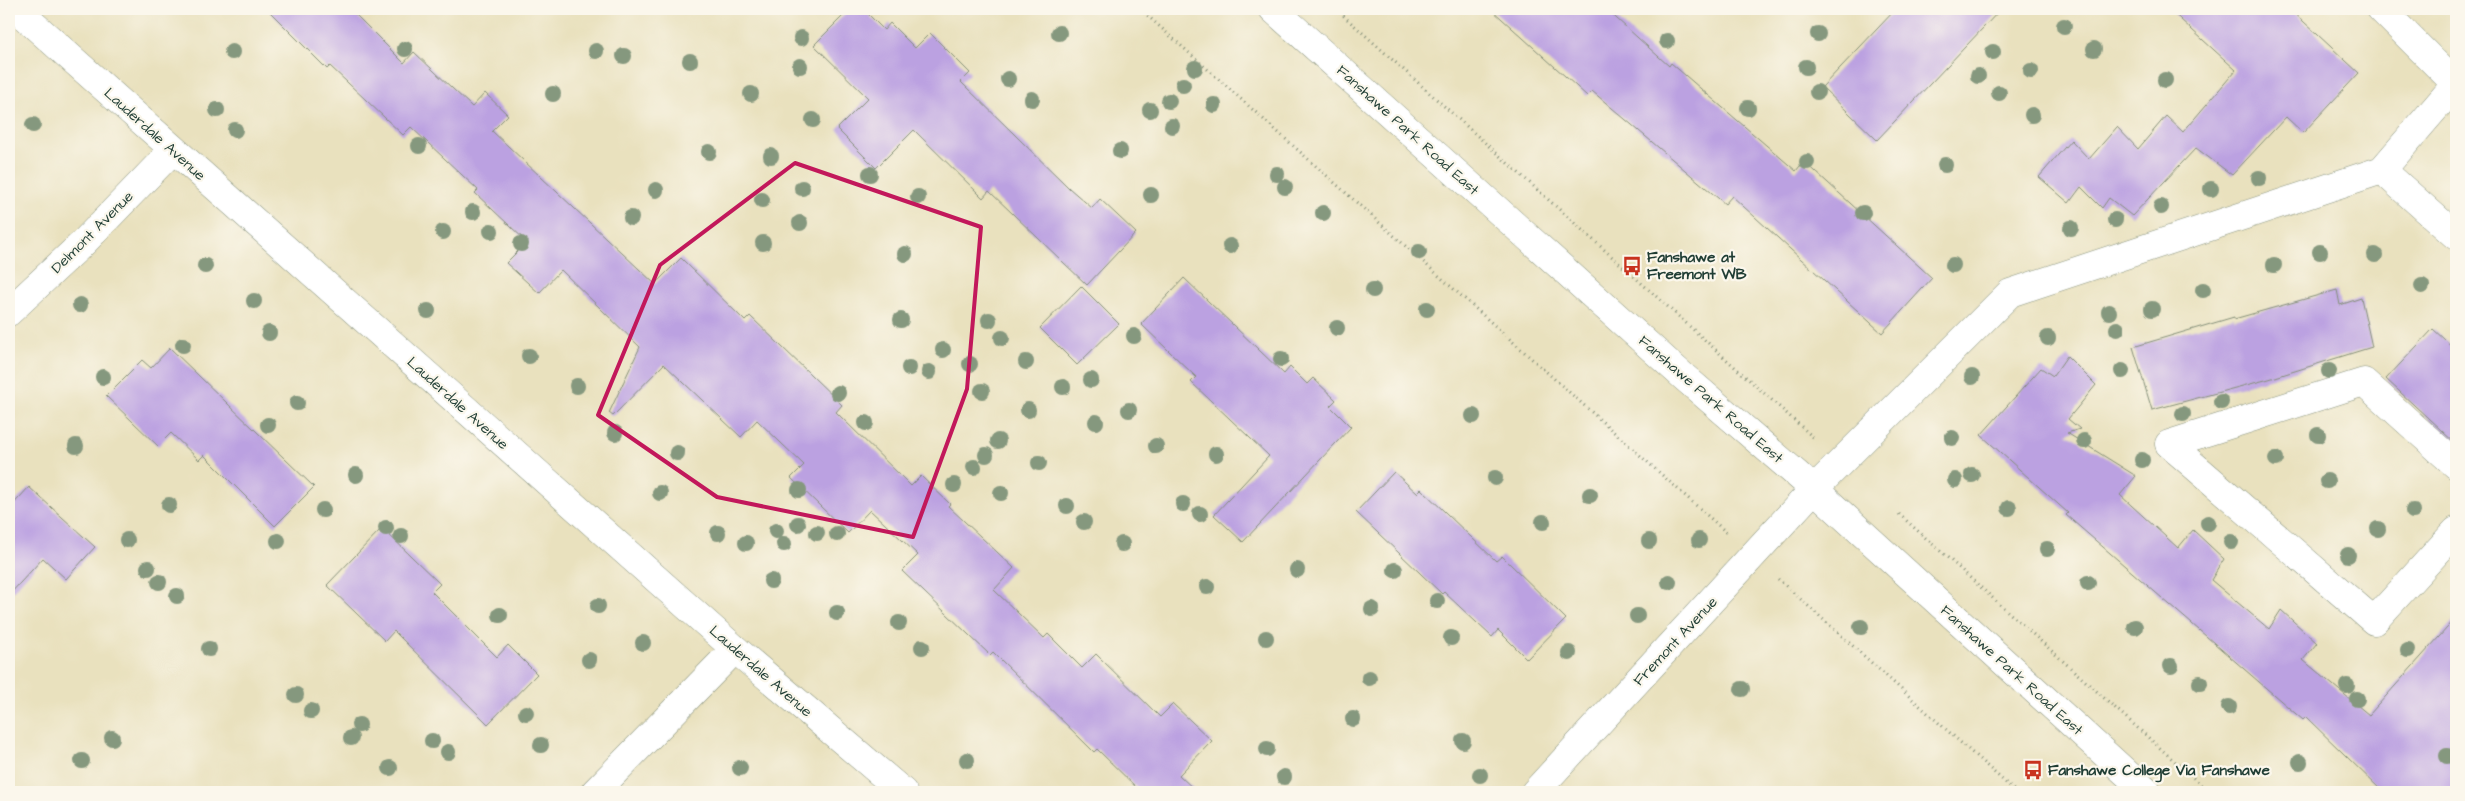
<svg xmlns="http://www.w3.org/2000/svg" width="2465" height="801" font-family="'Architects Daughter',sans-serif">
  <rect width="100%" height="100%" fill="#fbf7ec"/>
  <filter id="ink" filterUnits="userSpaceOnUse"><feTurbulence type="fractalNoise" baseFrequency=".02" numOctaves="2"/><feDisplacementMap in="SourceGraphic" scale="10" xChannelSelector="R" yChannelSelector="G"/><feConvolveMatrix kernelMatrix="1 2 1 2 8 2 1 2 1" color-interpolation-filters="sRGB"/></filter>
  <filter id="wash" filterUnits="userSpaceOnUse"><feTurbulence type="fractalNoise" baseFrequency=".0096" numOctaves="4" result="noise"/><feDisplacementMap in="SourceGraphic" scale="20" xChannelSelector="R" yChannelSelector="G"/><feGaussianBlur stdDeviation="1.12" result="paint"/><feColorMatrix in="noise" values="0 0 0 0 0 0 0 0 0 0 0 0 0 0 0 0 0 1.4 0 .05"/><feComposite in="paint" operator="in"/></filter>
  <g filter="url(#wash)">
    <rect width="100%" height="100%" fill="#e9e1be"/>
    <g id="blocks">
      <!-- building -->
      <g fill="#bba1e1">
        <polygon points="267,9 350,9 404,63 414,52 472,107 485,93 508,115 492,131 655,284 681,258 745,321 750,316 842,405 836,412 911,486 921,476 950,504 948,506 1014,568 994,590 1044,638 1048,634 1082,668 1096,654 1160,717 1173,704 1212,741 1179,775 1197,792 1141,792 1097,749 1094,752 993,652 990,655 902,571 918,555 870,510 848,533 791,478 804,465 757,420 741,437 664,364 613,416 609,413 640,347 561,270 539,293 506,263 527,242 475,193 478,190 411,127 403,135 330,66 327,69"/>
        <polygon points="850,9 863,9 884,30 890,23 915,48 930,33 970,73 961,82 1069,188 1092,208 1100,199 1136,233 1087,285 989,191 983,198 914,130 876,168 837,129 868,98 814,45"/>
        <polygon points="1491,9 1606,9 1669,66 1671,63 1796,171 1804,161 1932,278 1882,333 1732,196 1725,204 1592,91 1587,96"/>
        <polygon points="1896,9 2001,9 1877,140 1822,87"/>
        <polygon points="2169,9 2290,9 2359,73 2303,133 2286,117 2232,175 2196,148 2132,216 2109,198 2102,208 2081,187 2069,203 2039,177 2071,140 2089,159 2117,127 2138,149 2166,116 2183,132 2236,70"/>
        <polygon points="1184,278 1284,374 1290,367 1307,384 1313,378 1336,400 1330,406 1351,427 1243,542 1214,515 1269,456 1191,382 1196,377 1141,324"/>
        <polygon points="1081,286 1119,324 1077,365 1040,328"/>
        <polygon points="2337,290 2340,305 2361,298 2372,347 2269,379 2152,410 2133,347 2234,317 2234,319"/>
        <polygon points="2433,329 2456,350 2456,444 2386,379"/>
        <polygon points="170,348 314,487 275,526 204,455 199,460 171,433 158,446 106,396 142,360 151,368"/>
        <polygon points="2067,356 2096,385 2068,419 2080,429 2067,433 2136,476 2120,495 2178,548 2193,530 2224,559 2211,580 2269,629 2281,610 2317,643 2303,660 2369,715 2456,618 2456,792 2383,792 2306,717 2303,720 2066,515 2068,513 1981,435 2041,368 2053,376"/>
        <polygon points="1394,472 1417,493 1421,489 1496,561 1502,556 1566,619 1527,659 1498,630 1492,637 1444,592 1442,594 1356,512"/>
        <polygon points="29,487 95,547 66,579 43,558 9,595 9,509"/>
        <polygon points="382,528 440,584 432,592 497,657 508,645 537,674 488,724 394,631 385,641 327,585"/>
      </g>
    </g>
  </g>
  <g filter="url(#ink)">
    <use href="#blocks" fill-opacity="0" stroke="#848f79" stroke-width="1"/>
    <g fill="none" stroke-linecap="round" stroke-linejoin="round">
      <defs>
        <g id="minor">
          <polyline points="16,9 735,649 903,792"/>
          <polyline points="2381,9 2456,84"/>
          <polyline points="2382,170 2456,236"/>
          <polyline points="9,312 85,241 173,150"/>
          <polyline points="2456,465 2364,382 2169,444 2374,621 2456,531"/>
          <polyline points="595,792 735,649"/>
          <polyline points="1535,792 1814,489 2010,293 2382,170 2456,84"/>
        </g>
        <polyline id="major" points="1273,9 1684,377 1814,489 2147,792"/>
      </defs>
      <!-- minor casing -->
      <use href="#minor" stroke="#848f79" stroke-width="29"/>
      <!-- major casing -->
      <use href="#major" stroke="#848f79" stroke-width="29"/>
      <!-- path -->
      <g stroke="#848f79" stroke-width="3" stroke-dasharray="1 4" stroke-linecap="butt">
        <polyline points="1140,9 1727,533"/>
        <polyline points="1336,9 1814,438"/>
        <polyline points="1899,514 2209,792"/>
        <polyline points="1778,579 2016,792"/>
      </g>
      <!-- minor -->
      <use href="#minor" stroke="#fff" stroke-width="28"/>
      <!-- major -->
      <use href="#major" stroke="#fff" stroke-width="28"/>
    </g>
    <!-- trees -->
    <g fill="#85987e">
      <circle cx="2064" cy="26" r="8"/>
      <circle cx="1059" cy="33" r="8"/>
      <circle cx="1818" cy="34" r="8"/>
      <circle cx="801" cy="38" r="8"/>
      <circle cx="1667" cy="41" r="8"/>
      <circle cx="405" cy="49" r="8"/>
      <circle cx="2094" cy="49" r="8"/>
      <circle cx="596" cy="51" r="8"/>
      <circle cx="232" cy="52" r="8"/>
      <circle cx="1993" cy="52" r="8"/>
      <circle cx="624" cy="56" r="8"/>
      <circle cx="690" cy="61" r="8"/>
      <circle cx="800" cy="66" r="8"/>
      <circle cx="1806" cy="67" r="8"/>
      <circle cx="1195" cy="68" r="8"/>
      <circle cx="2031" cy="71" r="8"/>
      <circle cx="1978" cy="76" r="8"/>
      <circle cx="1008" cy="79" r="8"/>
      <circle cx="2165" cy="80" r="8"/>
      <circle cx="1183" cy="85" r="8"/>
      <circle cx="1817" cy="92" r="8"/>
      <circle cx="1999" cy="93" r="8"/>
      <circle cx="553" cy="94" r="8"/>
      <circle cx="751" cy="94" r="8"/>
      <circle cx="1032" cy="99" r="8"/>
      <circle cx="1169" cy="101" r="8"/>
      <circle cx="1214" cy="105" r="8"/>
      <circle cx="1748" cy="108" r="8"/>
      <circle cx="217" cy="110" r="8"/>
      <circle cx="1150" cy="110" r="8"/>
      <circle cx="2032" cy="115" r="8"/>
      <circle cx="813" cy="120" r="8"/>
      <circle cx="33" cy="125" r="8"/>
      <circle cx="1172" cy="126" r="8"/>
      <circle cx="235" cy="130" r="8"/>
      <circle cx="419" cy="146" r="8"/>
      <circle cx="1120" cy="151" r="8"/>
      <circle cx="709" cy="152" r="8"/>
      <circle cx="771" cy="156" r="8"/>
      <circle cx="1807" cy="162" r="8"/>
      <circle cx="1945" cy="165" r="8"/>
      <circle cx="870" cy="174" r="8"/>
      <circle cx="1277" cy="174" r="8"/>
      <circle cx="2259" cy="178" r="8"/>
      <circle cx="1285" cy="187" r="8"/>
      <circle cx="802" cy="188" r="8"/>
      <circle cx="2211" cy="189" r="8"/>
      <circle cx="656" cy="190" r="8"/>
      <circle cx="1151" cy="195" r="8"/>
      <circle cx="918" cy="197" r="8"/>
      <circle cx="762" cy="200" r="8"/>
      <circle cx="2161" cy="207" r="8"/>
      <circle cx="473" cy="212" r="8"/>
      <circle cx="1323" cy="213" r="8"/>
      <circle cx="1863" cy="213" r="8"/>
      <circle cx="631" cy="218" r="8"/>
      <circle cx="2115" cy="220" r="8"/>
      <circle cx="800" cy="223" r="8"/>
      <circle cx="2071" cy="228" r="8"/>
      <circle cx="491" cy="231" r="8"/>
      <circle cx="443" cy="232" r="8"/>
      <circle cx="763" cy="243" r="8"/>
      <circle cx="521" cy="244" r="8"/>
      <circle cx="1230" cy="246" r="8"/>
      <circle cx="1419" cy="252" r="8"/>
      <circle cx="2320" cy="252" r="8"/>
      <circle cx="905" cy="254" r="8"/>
      <circle cx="2375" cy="255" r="8"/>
      <circle cx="1953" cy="265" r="8"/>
      <circle cx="2274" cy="265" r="8"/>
      <circle cx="205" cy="266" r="8"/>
      <circle cx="2422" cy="286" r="8"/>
      <circle cx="1373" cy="290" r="8"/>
      <circle cx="2203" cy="290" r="8"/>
      <circle cx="254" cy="301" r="8"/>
      <circle cx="80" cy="305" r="8"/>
      <circle cx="1427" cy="309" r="8"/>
      <circle cx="2152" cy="309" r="8"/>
      <circle cx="428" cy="311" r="8"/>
      <circle cx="2109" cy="312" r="8"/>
      <circle cx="901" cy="320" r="8"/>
      <circle cx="989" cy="320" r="8"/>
      <circle cx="1337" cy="328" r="8"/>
      <circle cx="2117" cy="329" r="8"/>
      <circle cx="269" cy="333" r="8"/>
      <circle cx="1134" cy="336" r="8"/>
      <circle cx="1002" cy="338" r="8"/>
      <circle cx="2048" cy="338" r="8"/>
      <circle cx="183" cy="345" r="8"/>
      <circle cx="943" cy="350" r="8"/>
      <circle cx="529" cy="356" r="8"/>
      <circle cx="1281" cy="359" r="8"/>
      <circle cx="1026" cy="362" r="8"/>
      <circle cx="970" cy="364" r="8"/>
      <circle cx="909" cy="368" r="8"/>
      <circle cx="2122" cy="371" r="8"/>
      <circle cx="2329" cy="371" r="8"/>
      <circle cx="929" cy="372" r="8"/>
      <circle cx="103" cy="377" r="8"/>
      <circle cx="1972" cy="377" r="8"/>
      <circle cx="1091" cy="380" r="8"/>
      <circle cx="577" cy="386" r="8"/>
      <circle cx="1063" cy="387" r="8"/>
      <circle cx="982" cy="391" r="8"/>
      <circle cx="838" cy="393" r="8"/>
      <circle cx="2221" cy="402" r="8"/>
      <circle cx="297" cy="403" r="8"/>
      <circle cx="1028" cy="410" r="8"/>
      <circle cx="1129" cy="410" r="8"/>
      <circle cx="2183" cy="414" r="8"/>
      <circle cx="1473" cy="416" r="8"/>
      <circle cx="1096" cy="422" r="8"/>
      <circle cx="866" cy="423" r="8"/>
      <circle cx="268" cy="425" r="8"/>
      <circle cx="615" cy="433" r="8"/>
      <circle cx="2318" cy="435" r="8"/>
      <circle cx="1952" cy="438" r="8"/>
      <circle cx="998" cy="441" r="8"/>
      <circle cx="2084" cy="441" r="8"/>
      <circle cx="76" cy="446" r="8"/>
      <circle cx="1156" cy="446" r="8"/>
      <circle cx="677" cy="453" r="8"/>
      <circle cx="1216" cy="454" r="8"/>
      <circle cx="986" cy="455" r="8"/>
      <circle cx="2276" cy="459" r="8"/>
      <circle cx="2142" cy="460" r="8"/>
      <circle cx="1039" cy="463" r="8"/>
      <circle cx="974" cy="467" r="8"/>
      <circle cx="356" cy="475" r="8"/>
      <circle cx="1972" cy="475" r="8"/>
      <circle cx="1495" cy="478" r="8"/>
      <circle cx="1955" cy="480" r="8"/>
      <circle cx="2327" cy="481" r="8"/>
      <circle cx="954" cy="485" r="8"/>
      <circle cx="799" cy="490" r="8"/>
      <circle cx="660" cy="493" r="8"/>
      <circle cx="1001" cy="493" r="8"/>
      <circle cx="1590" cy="495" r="8"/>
      <circle cx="1183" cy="504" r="8"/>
      <circle cx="169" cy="505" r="8"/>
      <circle cx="1067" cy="506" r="8"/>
      <circle cx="2009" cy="508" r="8"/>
      <circle cx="323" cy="510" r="8"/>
      <circle cx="2413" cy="511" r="8"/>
      <circle cx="1200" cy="514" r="8"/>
      <circle cx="1084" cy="522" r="8"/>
      <circle cx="1543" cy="522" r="8"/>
      <circle cx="2208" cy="523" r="8"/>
      <circle cx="798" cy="524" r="8"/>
      <circle cx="386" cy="528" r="8"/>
      <circle cx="2378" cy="529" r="8"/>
      <circle cx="776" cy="531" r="8"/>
      <circle cx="718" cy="533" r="8"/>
      <circle cx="817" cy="533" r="8"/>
      <circle cx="837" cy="534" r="8"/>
      <circle cx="401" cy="536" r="8"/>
      <circle cx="127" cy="540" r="8"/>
      <circle cx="1699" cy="540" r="8"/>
      <circle cx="278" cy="541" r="8"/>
      <circle cx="1649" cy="541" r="8"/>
      <circle cx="2231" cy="542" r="8"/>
      <circle cx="746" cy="543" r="8"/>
      <circle cx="784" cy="544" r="8"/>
      <circle cx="1122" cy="544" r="8"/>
      <circle cx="2047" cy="549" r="8"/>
      <circle cx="2348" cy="555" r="8"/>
      <circle cx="148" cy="568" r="8"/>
      <circle cx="1297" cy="570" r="8"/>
      <circle cx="1395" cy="570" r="8"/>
      <circle cx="771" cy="581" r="8"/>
      <circle cx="159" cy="582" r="8"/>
      <circle cx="1669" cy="582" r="8"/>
      <circle cx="2088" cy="583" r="8"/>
      <circle cx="1207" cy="587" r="8"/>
      <circle cx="177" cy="596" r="8"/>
      <circle cx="1437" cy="601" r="8"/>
      <circle cx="598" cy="606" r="8"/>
      <circle cx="1372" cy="609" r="8"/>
      <circle cx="837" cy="613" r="8"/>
      <circle cx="500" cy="615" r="8"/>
      <circle cx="1637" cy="616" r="8"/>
      <circle cx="899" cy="623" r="8"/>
      <circle cx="1861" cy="627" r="8"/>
      <circle cx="2135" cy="627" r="8"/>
      <circle cx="1266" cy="638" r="8"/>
      <circle cx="1451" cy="638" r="8"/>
      <circle cx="643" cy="643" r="8"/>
      <circle cx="922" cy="647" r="8"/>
      <circle cx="209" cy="649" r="8"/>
      <circle cx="2408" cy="650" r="8"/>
      <circle cx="1569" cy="653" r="8"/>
      <circle cx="589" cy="660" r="8"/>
      <circle cx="2171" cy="666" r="8"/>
      <circle cx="1369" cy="678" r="8"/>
      <circle cx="2200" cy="683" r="8"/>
      <circle cx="2347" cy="686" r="8"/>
      <circle cx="1742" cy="689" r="8"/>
      <circle cx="296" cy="695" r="8"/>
      <circle cx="2357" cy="699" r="8"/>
      <circle cx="2229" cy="707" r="8"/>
      <circle cx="311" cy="711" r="8"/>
      <circle cx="526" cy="713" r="8"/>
      <circle cx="1353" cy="719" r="8"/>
      <circle cx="359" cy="725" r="8"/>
      <circle cx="112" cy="738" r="8"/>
      <circle cx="351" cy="738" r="8"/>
      <circle cx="432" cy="741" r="8"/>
      <circle cx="1463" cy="741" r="8"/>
      <circle cx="541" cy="745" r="8"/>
      <circle cx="1267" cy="749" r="8"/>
      <circle cx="448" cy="752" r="8"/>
      <circle cx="2447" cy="756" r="8"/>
      <circle cx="967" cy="760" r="8"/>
      <circle cx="82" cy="761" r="8"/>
      <circle cx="2300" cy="762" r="8"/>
      <circle cx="390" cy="768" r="8"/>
      <circle cx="740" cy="768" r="8"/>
      <circle cx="1480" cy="775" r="8"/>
      <circle cx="1284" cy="777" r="8"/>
    </g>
  </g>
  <!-- marked area -->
  <path fill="none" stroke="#c2185b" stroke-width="4" stroke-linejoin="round" d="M795 163 981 227 967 389 913 537 717 497 598 415 660 265Z"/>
  <!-- icons -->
  <defs>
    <symbol id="bus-bare" viewBox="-9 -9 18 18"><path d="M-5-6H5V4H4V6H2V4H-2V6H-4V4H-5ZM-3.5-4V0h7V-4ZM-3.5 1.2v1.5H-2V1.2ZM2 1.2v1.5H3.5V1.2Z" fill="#c8321e" stroke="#fbf7ec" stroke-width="2.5" paint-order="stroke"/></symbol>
  </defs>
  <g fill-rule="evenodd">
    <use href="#bus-bare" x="1618" y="252" width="28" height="28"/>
    <use href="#bus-bare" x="2019" y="756" width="28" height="28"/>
  </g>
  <g text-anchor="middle" stroke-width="4.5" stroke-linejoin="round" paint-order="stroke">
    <!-- street labels -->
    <g font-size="15" fill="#1f3d34" stroke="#fbf7ec">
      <text transform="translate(1408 130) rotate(42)" y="5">Fanshawe Park Road East</text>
      <text transform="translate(155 134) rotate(42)" y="5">Lauderdale Avenue</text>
      <text transform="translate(92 232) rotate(-45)" y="5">Delmont Avenue</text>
      <text transform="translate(1711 399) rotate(41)" y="5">Fanshawe Park Road East</text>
      <text transform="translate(458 403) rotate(42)" y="5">Lauderdale Avenue</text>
      <text transform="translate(1675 641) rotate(-47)" y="5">Fremont Avenue</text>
      <text transform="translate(2012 670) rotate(42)" y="5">Fanshawe Park Road East</text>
      <text transform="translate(761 671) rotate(41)" y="5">Lauderdale Avenue</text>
    </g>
    <!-- poi labels -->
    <g font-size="15" font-weight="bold" fill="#1f3d34" stroke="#fbf7ec" text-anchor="start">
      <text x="1647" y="262">Fanshawe at<tspan x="1647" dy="17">Freemont WB</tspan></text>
      <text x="2048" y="775">Fanshawe College Via Fanshawe</text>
    </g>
  </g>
  <!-- margin -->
  <rect width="2465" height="801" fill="none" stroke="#fbf7ec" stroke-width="30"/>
</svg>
